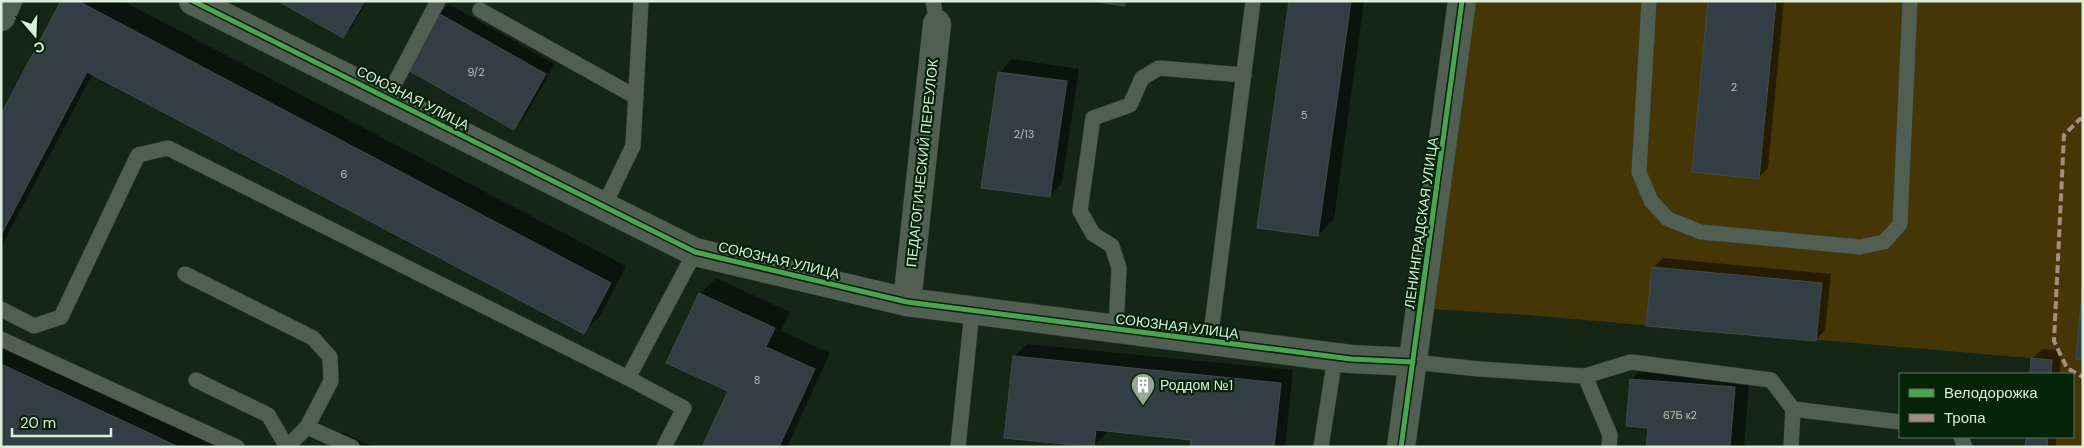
<svg xmlns="http://www.w3.org/2000/svg" width="2084" height="448" font-family="'DM Sans',sans-serif">
  <rect width="100%" height="100%" fill="#152617"/>
  <!-- green -->
  <polygon fill="#463605" points="1458,1 2083,1 2083,447 2025,447 2026,437 2073,437 2073,374 2030,374 2030,358 1526,315 1416,308"/>
  <!-- shadow -->
  <g fill="#0007">
    <polygon points="63,1 123,1 626,266 600,316 584,332 93,73 1,247 1,117"/>
    <polygon points="280,1 367,1 352,27 343,37"/>
    <polygon points="1290,1 1364,1 1334,219 1318,235"/>
    <polygon points="1710,1 1784,1 1768,168 1759,177"/>
    <polygon points="449,4 555,64 524,118 514,128 439,14"/>
    <polygon points="1012,59 1079,69 1062,183 1049,196 983,187 1000,72"/>
    <polygon points="1663,258 1831,274 1825,330 1816,340 1653,268"/>
    <polygon points="716,278 790,312 781,331 830,353 787,447 703,447 729,390 700,294"/>
    <polygon points="1,341 229,447 12,447 1,442"/>
    <polygon points="1027,344 1293,370 1285,447 1191,447 1192,439 1107,430 1107,433 1094,446 1014,357"/>
    <polygon points="2042,349 2061,350 2060,374 2031,374 2032,359"/>
    <polygon points="1648,363 1750,371 1744,447 1647,447 1649,427 1631,379"/>
    <polygon points="342,432 374,447 328,447"/>
    <polygon points="2027,437 2056,437 2056,446 2027,447"/>
  </g>
  <!-- building -->
  <g fill="#323e43" stroke="#404b4c">
    <polygon points="61,1 78,1 611,283 584,334 87,72 1,235 1,114"/>
    <polygon points="278,1 365,1 343,38"/>
    <polygon points="1090,1 1125,1 1125,6"/>
    <polygon points="1289,1 1351,1 1318,236 1257,228"/>
    <polygon points="1708,1 1776,1 1759,179 1692,172"/>
    <polygon points="438,13 546,74 514,130 406,69"/>
    <polygon points="998,72 1067,81 1050,197 981,188"/>
    <polygon points="1652,267 1822,283 1816,341 1646,326"/>
    <polygon points="2083,281 2083,360 2076,359"/>
    <polygon points="699,293 775,328 766,347 815,369 779,447 702,447 728,391 666,363"/>
    <polygon points="1013,356 1281,383 1274,447 1190,447 1191,440 1096,430 1094,447 1004,438"/>
    <polygon points="2031,358 2052,360 2051,374 2030,374"/>
    <polygon points="1,364 179,447 9,447 1,443"/>
    <polygon points="1630,379 1735,387 1730,447 1646,447 1648,428 1626,426"/>
    <polygon points="2026,437 2048,437 2047,447 2025,447"/>
  </g>
  <g fill="none" stroke-linecap="round" stroke-linejoin="round">
    <defs>
      <g id="lane">
        <polyline points="933,1 937,24"/>
        <polyline points="1649,1 1639,172 1651,201 1668,219 1701,232 1860,247 1884,242 1900,224 1910,1"/>
        <polyline points="480,10 636,97"/>
        <polyline points="387,98 438,1"/>
        <polyline points="604,206 633,146 641,1"/>
        <polyline points="185,274 313,338 330,357 331,381 307,427"/>
        <polyline points="1,309 34,326 61,317 138,155 168,148 628,378"/>
        <polyline points="1116,329 1119,268 1112,246 1093,234 1080,211 1093,118 1130,105 1142,78 1159,68 1244,75"/>
        <polyline points="1,339 237,447"/>
        <polyline points="1210,341 1253,1"/>
        <polyline points="1413,362 1479,369 1585,376 1631,362 1771,380 1793,409"/>
        <polyline points="1585,376 1610,435 1609,447"/>
        <polyline points="196,380 268,415 287,447"/>
        <polyline points="1961,437 1965,447"/>
        <polyline points="287,447 307,427 352,447"/>
        <polyline points="664,447 684,408 628,378 695,252"/>
        <polyline points="958,447 972,311"/>
        <polyline points="1321,447 1335,357"/>
        <polyline points="1791,447 1793,409 1900,422"/>
      </g>
      <g id="street">
        <polyline points="193,1 695,252 907,302 1351,359 1413,362"/>
        <polyline points="907,302 937,24"/>
      </g>
      <g id="secondary">
        <polyline points="1,17 8,1"/>
        <polyline points="1401,447 1462,1"/>
      </g>
    </defs>
    <!-- lane casing -->
    <use href="#lane" stroke="#323f33" stroke-width="16"/>
    <!-- street casing -->
    <use href="#street" stroke="#323f33" stroke-width="29"/>
    <!-- secondary casing -->
    <use href="#secondary" stroke="#323f33" stroke-width="29"/>
    <!-- lane -->
    <use href="#lane" stroke="#515f53" stroke-width="15"/>
    <!-- street -->
    <use href="#street" stroke="#515f53" stroke-width="28"/>
    <!-- secondary -->
    <use href="#secondary" stroke="#515f53" stroke-width="28"/>
    <!-- quiet -->
    <polyline stroke="#a88b81" stroke-width="4" stroke-dasharray="8 4" stroke-linecap="butt" points="2083,119 2080,119 2064,135 2054,341 2067,368 2083,377"/>
    <defs>
      <g id="cycleway">
        <polyline points="193,1 695,252 907,302 1351,359 1413,362"/>
        <polyline points="1401,447 1462,1"/>
      </g>
    </defs>
    <!-- cycleway casing -->
    <use href="#cycleway" stroke="#042308" stroke-width="8"/>
    <!-- cycleway -->
    <use href="#cycleway" stroke="#4ca352" stroke-width="5"/>
  </g>
  <!-- icons -->
  <defs>
    <symbol id="building-pin" viewBox="-11 -11 22 30"><path d="M0 17L-7.5 6A9.5 9.5 0 1 1 7.5 6Z" fill="#96a796" stroke="#042308"/><path d="M-4-6H4V6H1V3H-1V6H-4ZM-2.5-4.3h1.7v1.8h-1.7ZM.8-4.3h1.7v1.8H.8ZM-2.5-1h1.7V.8h-1.7ZM.8-1h1.7V.8H.8Z" fill="#fff"/></symbol>
  </defs>
  <g fill-rule="evenodd">
    <use href="#building-pin" x="1129" y="371" width="28" height="38"/>
  </g>
  <g text-anchor="middle" stroke-width="4.5" stroke-linejoin="round" paint-order="stroke">
    <!-- number labels -->
    <g font-size="11" fill="#b1c1b5">
      <text x="476" y="76">9/2</text>
      <text x="1734" y="91">2</text>
      <text x="1304" y="119">5</text>
      <text x="1024" y="138">2/13</text>
      <text x="344" y="178">6</text>
      <text x="757" y="384">8</text>
      <text x="1680" y="419">67Б к2</text>
    </g>
    <!-- street labels -->
    <g font-size="14" fill="#dbeddb" stroke="#042308">
      <text transform="translate(413 98) rotate(27)" y="5">СОЮЗНАЯ УЛИЦА</text>
      <text transform="translate(922 163) rotate(-84)" y="5">ПЕДАГОГИЧЕСКИЙ ПЕРЕУЛОК</text>
      <text transform="translate(1421 223) rotate(-82)" y="5">ЛЕНИНГРАДСКАЯ УЛИЦА</text>
      <text transform="translate(779 260) rotate(13)" y="5">СОЮЗНАЯ УЛИЦА</text>
      <text transform="translate(1177 326) rotate(7)" y="5">СОЮЗНАЯ УЛИЦА</text>
    </g>
    <!-- poi labels -->
    <g font-size="14" fill="#dbeddb" stroke="#042308" text-anchor="start">
      <text x="1160" y="390">Роддом №1</text>
    </g>
  </g>
  <!-- border -->
  <rect width="2084" height="448" fill="none" stroke="#dbeddb" stroke-width="5"/>
  <!-- legend -->
  <rect x="1899" y="373" width="175" height="65" fill="#042308" stroke="#5a745c"/>
  <rect x="1909" y="389" width="25" height="8" fill="#4ca352" stroke="#5a745c"/>
  <text x="1944" y="398" font-size="15" fill="#dbeddb">Велодорожка</text>
  <rect x="1909" y="414" width="25" height="8" fill="#a88b81" stroke="#5a745c"/>
  <text x="1944" y="423" font-size="15" fill="#dbeddb">Тропа</text>
  <!-- north arrow -->
  <g transform="translate(35 35) rotate(161)" stroke="#042308" stroke-width="4" paint-order="stroke">
  <path d="M0-4L9 19L0 12L-9 19Z" fill="#dbeddb"/>
  <text y="-8" font-size="14" font-weight="bold" text-anchor="middle" fill="#dbeddb">С</text>
  </g>
  <!-- scale -->
  <path d="M12 428v8h99v-8" fill="none" stroke="#dbeddb" stroke-width="2.5"/>
  <text x="20" y="428" font-size="15" fill="#dbeddb" stroke="#042308" stroke-width="4" paint-order="stroke">20 m</text>
</svg>
